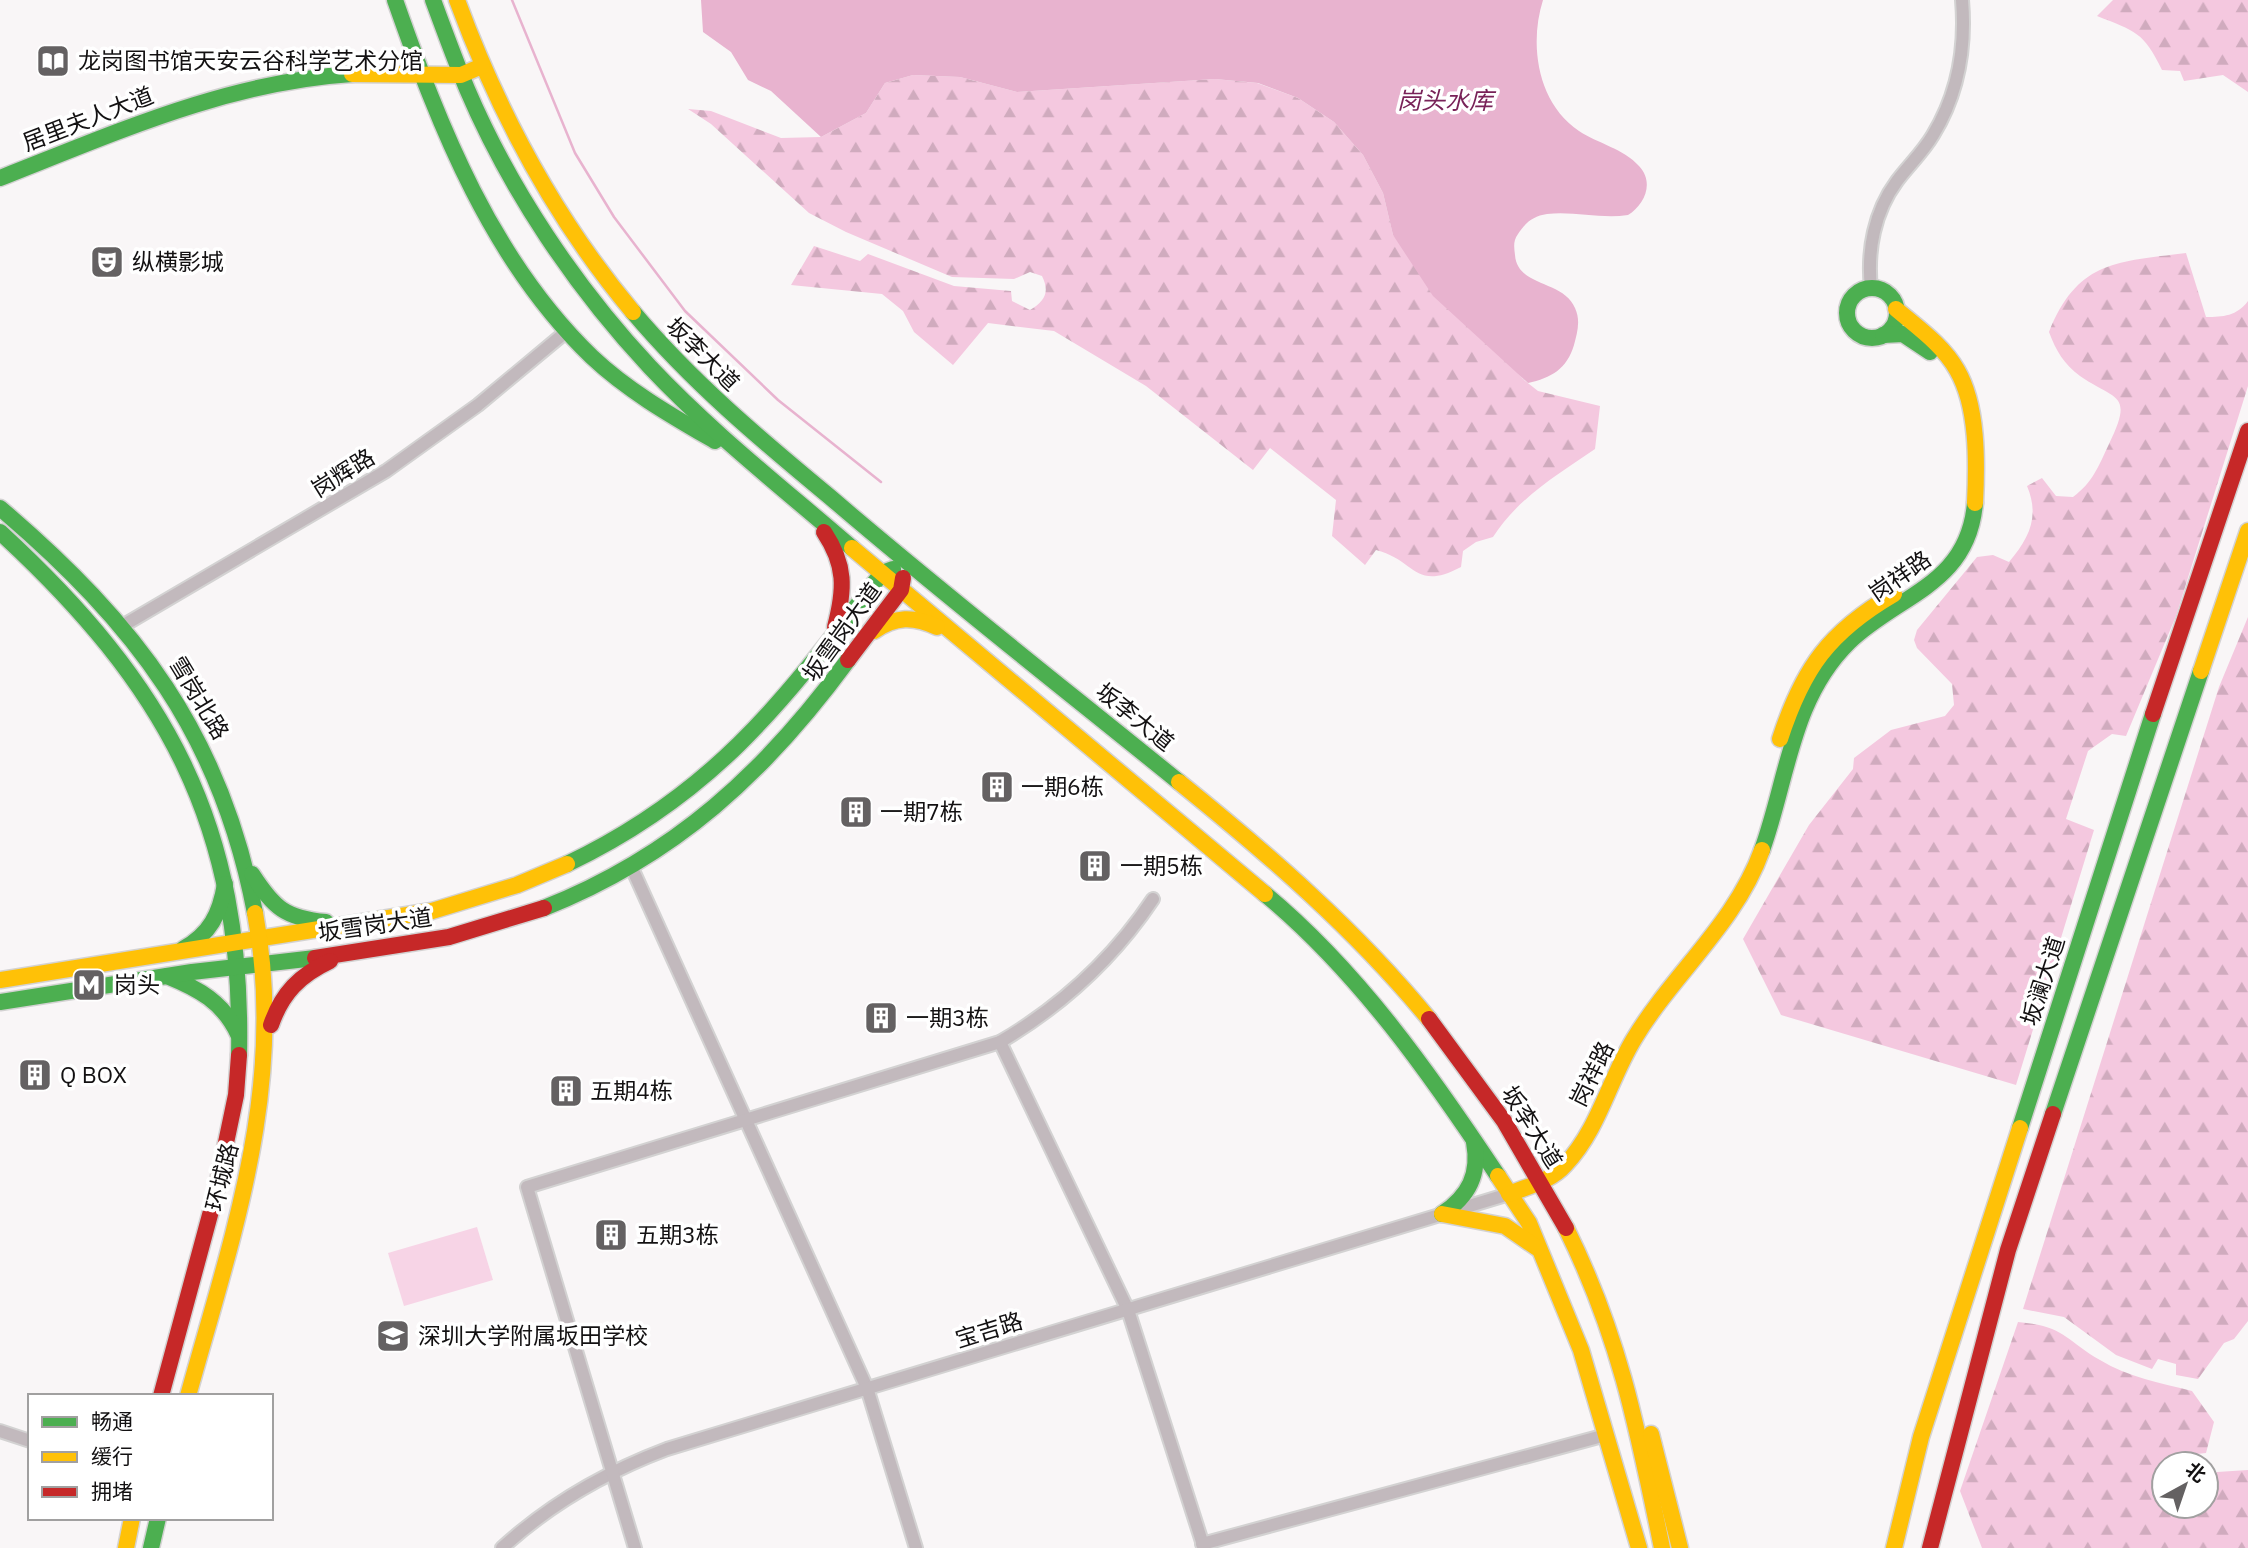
<svg xmlns="http://www.w3.org/2000/svg" width="2248" height="1548" font-family="'IBM Plex Sans','Noto Sans SC',sans-serif">
  <defs>
    <pattern id="forest-firs" width="22" height="20" patternUnits="userSpaceOnUse" patternTransform="scale(1.75)"><rect width="22" height="20" fill="#f4c8df"/><path d="M5 1l3.5 6h-7zM16 11l3.5 6h-7z" fill="#d0abbe"/></pattern>
  </defs>
  <rect width="100%" height="100%" fill="#f9f6f7"/>
  <!-- forest -->
  <g fill="url(#forest-firs)">
    <path d="M2113 0H2248V92L2223 75 2184 81 2180 71 2162 70C2144 32 2135 31 2097 16Z"/>
    <path d="M913 75 960 77 1017 92 1215 79 1257 83 1298 98 1334 122 1363 155 1383 193 1393 235 1524 380 1538 391 1600 406 1595 449C1557 475 1518 498 1493 537L1476 542 1463 551 1461 567C1414 592 1416 560 1376 550L1365 565 1332 536 1336 500 1270 448 1253 470 1146 386 1054 331 988 323 953 365 914 332 903 311 882 294 791 285 814 246 860 261 868 254 954 286 1011 291 1012 301 1030 310C1045 301 1050 292 1042 276L1030 272 1014 279 952 277 846 232 809 213 711 124 688 109 711 111 781 138 821 137 866 113 885 83Z"/>
    <path d="M2186 253 2206 317C2223 317 2237 316 2248 301V386L2176 616 2126 736 2112 734 2088 751 2066 819 2094 830 2016 1085 1781 1015 1743 939 1809 825 1853 769 1854 758 1891 730 1945 716 1954 705 1952 684 1917 648 1914 640 1917 630 1977 557 1993 555 2009 562C2029 538 2040 517 2027 486L2042 478 2056 496 2073 497C2093 482 2098 467 2109 444 2134 392 2116 401 2080 376 2064 364 2056 351 2049 332 2078 260 2117 262 2186 253Z"/>
    <polygon points="2248,617 2248,1321 2234,1339 2224,1343 2198,1379 2176,1375 2176,1364 2158,1359 2152,1369 2116,1355 2064,1317 2023,1309 2219,687"/>
    <path d="M2018 1322C2065 1326 2064 1339 2100 1360 2128 1377 2161 1383 2192 1391L2214 1422 2206 1453 2187 1455 2181 1464H2164V1506H2206V1483L2217 1472 2248 1470V1548H1982L1960 1491Z"/>
  </g>
  <!-- garden -->
  <polygon fill="#f7d4e6" points="477,1227 493,1280 404,1306 388,1253"/>
  <!-- water -->
  <path fill="#e8b3cf" d="M701 0H1543C1529 44 1537 103 1579 131 1597 143 1624 149 1639 166 1655 183 1644 205 1628 215 1601 219 1574 211 1547 214 1533 216 1525 223 1518 234 1513 241 1514 247 1515 255 1517 287 1564 280 1575 308 1581 321 1577 333 1574 345 1567 369 1551 378 1528 383L1433 296 1393 235 1383 193 1363 155 1334 122 1298 98 1258 83 1215 79 1017 92 960 77 913 75 885 83 866 113 821 137 771 91 748 80 731 52 703 32Z"/>
  <g fill="none" stroke-linecap="round" stroke-linejoin="round">
    <!-- stream -->
    <polyline stroke="#e8b3cf" stroke-width="2.5" points="512,0 575,153 614,217 685,311 778,400 881,482"/>
    <defs>
      <g id="street">
        <path d="M1871 288C1867 251 1874 212 1897 181 1909 165 1923 152 1933 135 1958 94 1966 47 1962 0"/>
        <polyline points="124,625 386,471 478,405 567,331"/>
        <polyline points="631,866 867,1388 916,1548"/>
        <polyline points="1000,1042 1128,1310 1204,1548"/>
        <polyline points="0,1431 30,1441"/>
        <polyline points="1202,1544 1606,1435"/>
        <path d="M502 1548C550 1504 606 1472 667 1449L1509 1194"/>
        <path d="M635 1548 527 1187 1000 1042C1063 1005 1113 959 1153 899"/>
      </g>
      <g id="fast">
        <path d="M395 0C440 128 492 261 592 357 628 391 672 416 715 441"/>
        <path d="M433 0C444 30 455 60 467 89 510 190 576 288 650 367 712 433 784 489 852 548"/>
        <path d="M0 178C115 133 227 82 352 74"/>
        <circle cx="1872" cy="313" r="25"/>
        <path d="M633 312C692 382 760 439 830 497 944 595 1062 687 1179 782"/>
        <polyline points="1883,335 1903,334 1930,352"/>
        <path d="M0 508C136 624 221 734 255 913"/>
        <path d="M0 532C166 685 244 824 239 1055"/>
        <path d="M1762 850C1788 778 1791 699 1849 642 1899 594 1968 585 1975 503"/>
        <path d="M567 864C716 793 785 699 882 573L893 569"/>
        <path d="M252 874C274 908 285 918 326 922"/>
        <path d="M1265 894C1359 972 1431 1075 1498 1176"/>
        <path d="M544 908C675 856 765 773 848 660"/>
        <path d="M183 949C210 934 220 914 225 884"/>
        <path d="M167 976C199 989 223 1002 238 1034"/>
        <polyline points="0,1002 192,972 315,958"/>
        <polyline points="2053,1114 2201,671"/>
        <polyline points="2020,1128 2153,714"/>
        <path d="M1442 1214C1469 1196 1480 1174 1474 1142"/>
        <polyline points="151,1548 158,1518"/>
      </g>
      <g id="slow">
        <path d="M457 0C499 114 555 219 633 312"/>
        <polyline points="352,74 461,75 482,66"/>
        <path d="M1896 309C1917 327 1943 345 1957 370 1978 406 1977 462 1975 503"/>
        <polyline points="852,548 1265,894"/>
        <path d="M874 631C895 616 914 616 937 627"/>
        <polyline points="2201,671 2248,531"/>
        <path d="M1780 739C1803 668 1829 632 1894 594"/>
        <path d="M1179 782C1268 854 1356 930 1429 1019"/>
        <polyline points="0,980 432,911 517,885 567,864"/>
        <polyline points="1498,1176 1529,1223 1581,1350 1639,1548"/>
        <path d="M1509 1194C1528 1186 1551 1181 1565 1165 1599 1129 1609 1080 1634 1039 1673 974 1736 923 1762 850"/>
        <polyline points="1442,1214 1505,1226 1537,1248"/>
        <path d="M1566 1228C1620 1337 1638 1431 1662 1548"/>
        <path d="M188 1396C233 1234 287 1083 255 913"/>
        <polyline points="1651,1434 1680,1548"/>
        <polyline points="126,1548 132,1518"/>
        <polyline points="1894,1548 1921,1437 2020,1128"/>
      </g>
      <g id="jam">
        <path d="M824 532C846 565 845 589 835 627"/>
        <polyline points="848,660 901,590 903,578"/>
        <polyline points="2153,714 2248,431"/>
        <polyline points="315,958 449,937 544,908"/>
        <polyline points="1429,1019 1504,1121 1566,1228"/>
        <path d="M271 1025C282 993 300 975 330 961"/>
        <polyline points="161,1396 214,1200 236,1095 239,1055"/>
        <polyline points="1930,1548 2008,1250 2053,1114"/>
      </g>
    </defs>
    <!-- street casing -->
    <use href="#street" stroke="#d3d2d2" stroke-width="16"/>
    <!-- fast casing -->
    <use href="#fast" stroke="#d3d2d2" stroke-width="19"/>
    <!-- slow casing -->
    <use href="#slow" stroke="#d3d2d2" stroke-width="19"/>
    <!-- jam casing -->
    <use href="#jam" stroke="#d3d2d2" stroke-width="19"/>
    <!-- street -->
    <use href="#street" stroke="#c2b9bd" stroke-width="12"/>
    <!-- fast -->
    <use href="#fast" stroke="#4caf50" stroke-width="16"/>
    <!-- slow -->
    <use href="#slow" stroke="#ffc107" stroke-width="16"/>
    <!-- jam -->
    <use href="#jam" stroke="#c62828" stroke-width="16"/>
  </g>
  <!-- icons -->
  <defs>
    <symbol id="library-square" viewBox="-11 -11 22 22"><rect x="-9" y="-9" width="18" height="18" rx="4" fill="#646162" stroke="#fff"/><path d="M-6-4Q-3-5.5-.7-3.5V5Q-3 3-6 4ZM6-4Q3-5.5 .7-3.5V5Q3 3 6 4Z" fill="#fff"/></symbol>
    <symbol id="theatre-square" viewBox="-11 -11 22 22"><rect x="-9" y="-9" width="18" height="18" rx="4" fill="#646162" stroke="#fff"/><path d="M-5-5.5Q0-4 5-5.5V0Q5 5 0 6Q-5 5-5 0ZM-3.3-2.5H-1v1.5H-3.3ZM1-2.5H3.3v1.5H1ZM-2.8 1Q0 5.5 2.8 1Z" fill="#fff"/></symbol>
    <symbol id="building-square" viewBox="-11 -11 22 22"><rect x="-9" y="-9" width="18" height="18" rx="4" fill="#646162" stroke="#fff"/><path d="M-4-6H4V6H1V3H-1V6H-4ZM-2.5-4.3h1.7v1.8h-1.7ZM.8-4.3h1.7v1.8H.8ZM-2.5-1h1.7V.8h-1.7ZM.8-1h1.7V.8H.8Z" fill="#fff"/></symbol>
    <symbol id="metro-square" viewBox="-11 -11 22 22"><rect x="-9" y="-9" width="18" height="18" rx="4" fill="#646162" stroke="#fff"/><path d="M-5.5 5V-5H-3L0 0L3-5H5.5V5H3V-.5L0 4L-3-.5V5Z" fill="#fff"/></symbol>
    <symbol id="school-square" viewBox="-11 -11 22 22"><rect x="-9" y="-9" width="18" height="18" rx="4" fill="#646162" stroke="#fff"/><path d="M0-5L7-2L0 1L-7-2ZM-4 1L0 2.5L4 1V4Q0 6-4 4Z" fill="#fff"/></symbol>
  </defs>
  <g fill-rule="evenodd">
    <use href="#library-square" x="34" y="42" width="38" height="38"/>
    <use href="#theatre-square" x="88" y="243" width="38" height="38"/>
    <use href="#building-square" x="978" y="768" width="38" height="38"/>
    <use href="#building-square" x="837" y="793" width="38" height="38"/>
    <use href="#building-square" x="1076" y="847" width="38" height="38"/>
    <use href="#metro-square" x="70" y="966" width="38" height="38"/>
    <use href="#building-square" x="862" y="999" width="38" height="38"/>
    <use href="#building-square" x="16" y="1056" width="38" height="38"/>
    <use href="#building-square" x="547" y="1072" width="38" height="38"/>
    <use href="#building-square" x="592" y="1216" width="38" height="38"/>
    <use href="#school-square" x="374" y="1317" width="38" height="38"/>
  </g>
  <g text-anchor="middle" stroke-width="7" stroke-linejoin="round" paint-order="stroke">
    <!-- poi labels -->
    <g font-size="23" fill="#131112" stroke="#fff" text-anchor="start">
      <text x="78" y="69">龙岗图书馆天安云谷科学艺术分馆</text>
      <text x="132" y="270">纵横影城</text>
      <text x="1021" y="795">一期6栋</text>
      <text x="880" y="820">一期7栋</text>
      <text x="1120" y="874">一期5栋</text>
      <text x="114" y="993">岗头</text>
      <text x="906" y="1026">一期3栋</text>
      <text x="60" y="1083">Q BOX</text>
      <text x="590" y="1099">五期4栋</text>
      <text x="636" y="1243">五期3栋</text>
      <text x="418" y="1344">深圳大学附属坂田学校</text>
    </g>
    <!-- street labels -->
    <g font-size="23" fill="#131112" stroke="#fff">
      <text transform="translate(88 119) rotate(-21)" y="8">居里夫人大道</text>
      <text transform="translate(703 354) rotate(45)" y="8">坂李大道</text>
      <text transform="translate(343 473) rotate(-32)" y="8">岗辉路</text>
      <text transform="translate(1900 576) rotate(-35)" y="8">岗祥路</text>
      <text transform="translate(842 632) rotate(-54)" y="8">坂雪岗大道</text>
      <text transform="translate(199 698) rotate(59)" y="8">雪岗北路</text>
      <text transform="translate(1135 717) rotate(39)" y="8">坂李大道</text>
      <text transform="translate(375 925) rotate(-8)" y="8">坂雪岗大道</text>
      <text transform="translate(2043 981) rotate(-72)" y="8">坂澜大道</text>
      <text transform="translate(1592 1074) rotate(-64)" y="8">岗祥路</text>
      <text transform="translate(1532 1127) rotate(58)" y="8">坂李大道</text>
      <text transform="translate(222 1177) rotate(-76)" y="8">环城路</text>
      <text transform="translate(989 1330) rotate(-17)" y="8">宝吉路</text>
    </g>
    <!-- water labels -->
    <g font-size="24" font-style="italic" fill="#782258" stroke="#fff">
      <text x="1445" y="109">岗头水库</text>
    </g>
  </g>
  <!-- legend -->
  <rect x="28" y="1394" width="245" height="126" fill="#ffffff" stroke="#a1a0a0" stroke-width="2"/>
  <rect x="42" y="1417" width="35" height="10" fill="#4caf50" stroke="#a1a0a0" stroke-width="2"/>
  <text x="91" y="1429" font-size="21" fill="#131112">畅通</text>
  <rect x="42" y="1452" width="35" height="10" fill="#ffc107" stroke="#a1a0a0" stroke-width="2"/>
  <text x="91" y="1464" font-size="21" fill="#131112">缓行</text>
  <rect x="42" y="1487" width="35" height="10" fill="#c62828" stroke="#a1a0a0" stroke-width="2"/>
  <text x="91" y="1499" font-size="21" fill="#131112">拥堵</text>
  <!-- north arrow -->
  <g transform="translate(2185 1485) rotate(40)"><circle r="33" fill="#ffffff" stroke="#a1a0a0" stroke-width="2"/>
  <path d="M0-5L12 26L0 18L-12 26Z" fill="#646162"/>
  <text y="-10" font-size="19" font-weight="bold" text-anchor="middle" fill="#131112">北</text>
  </g>
</svg>
